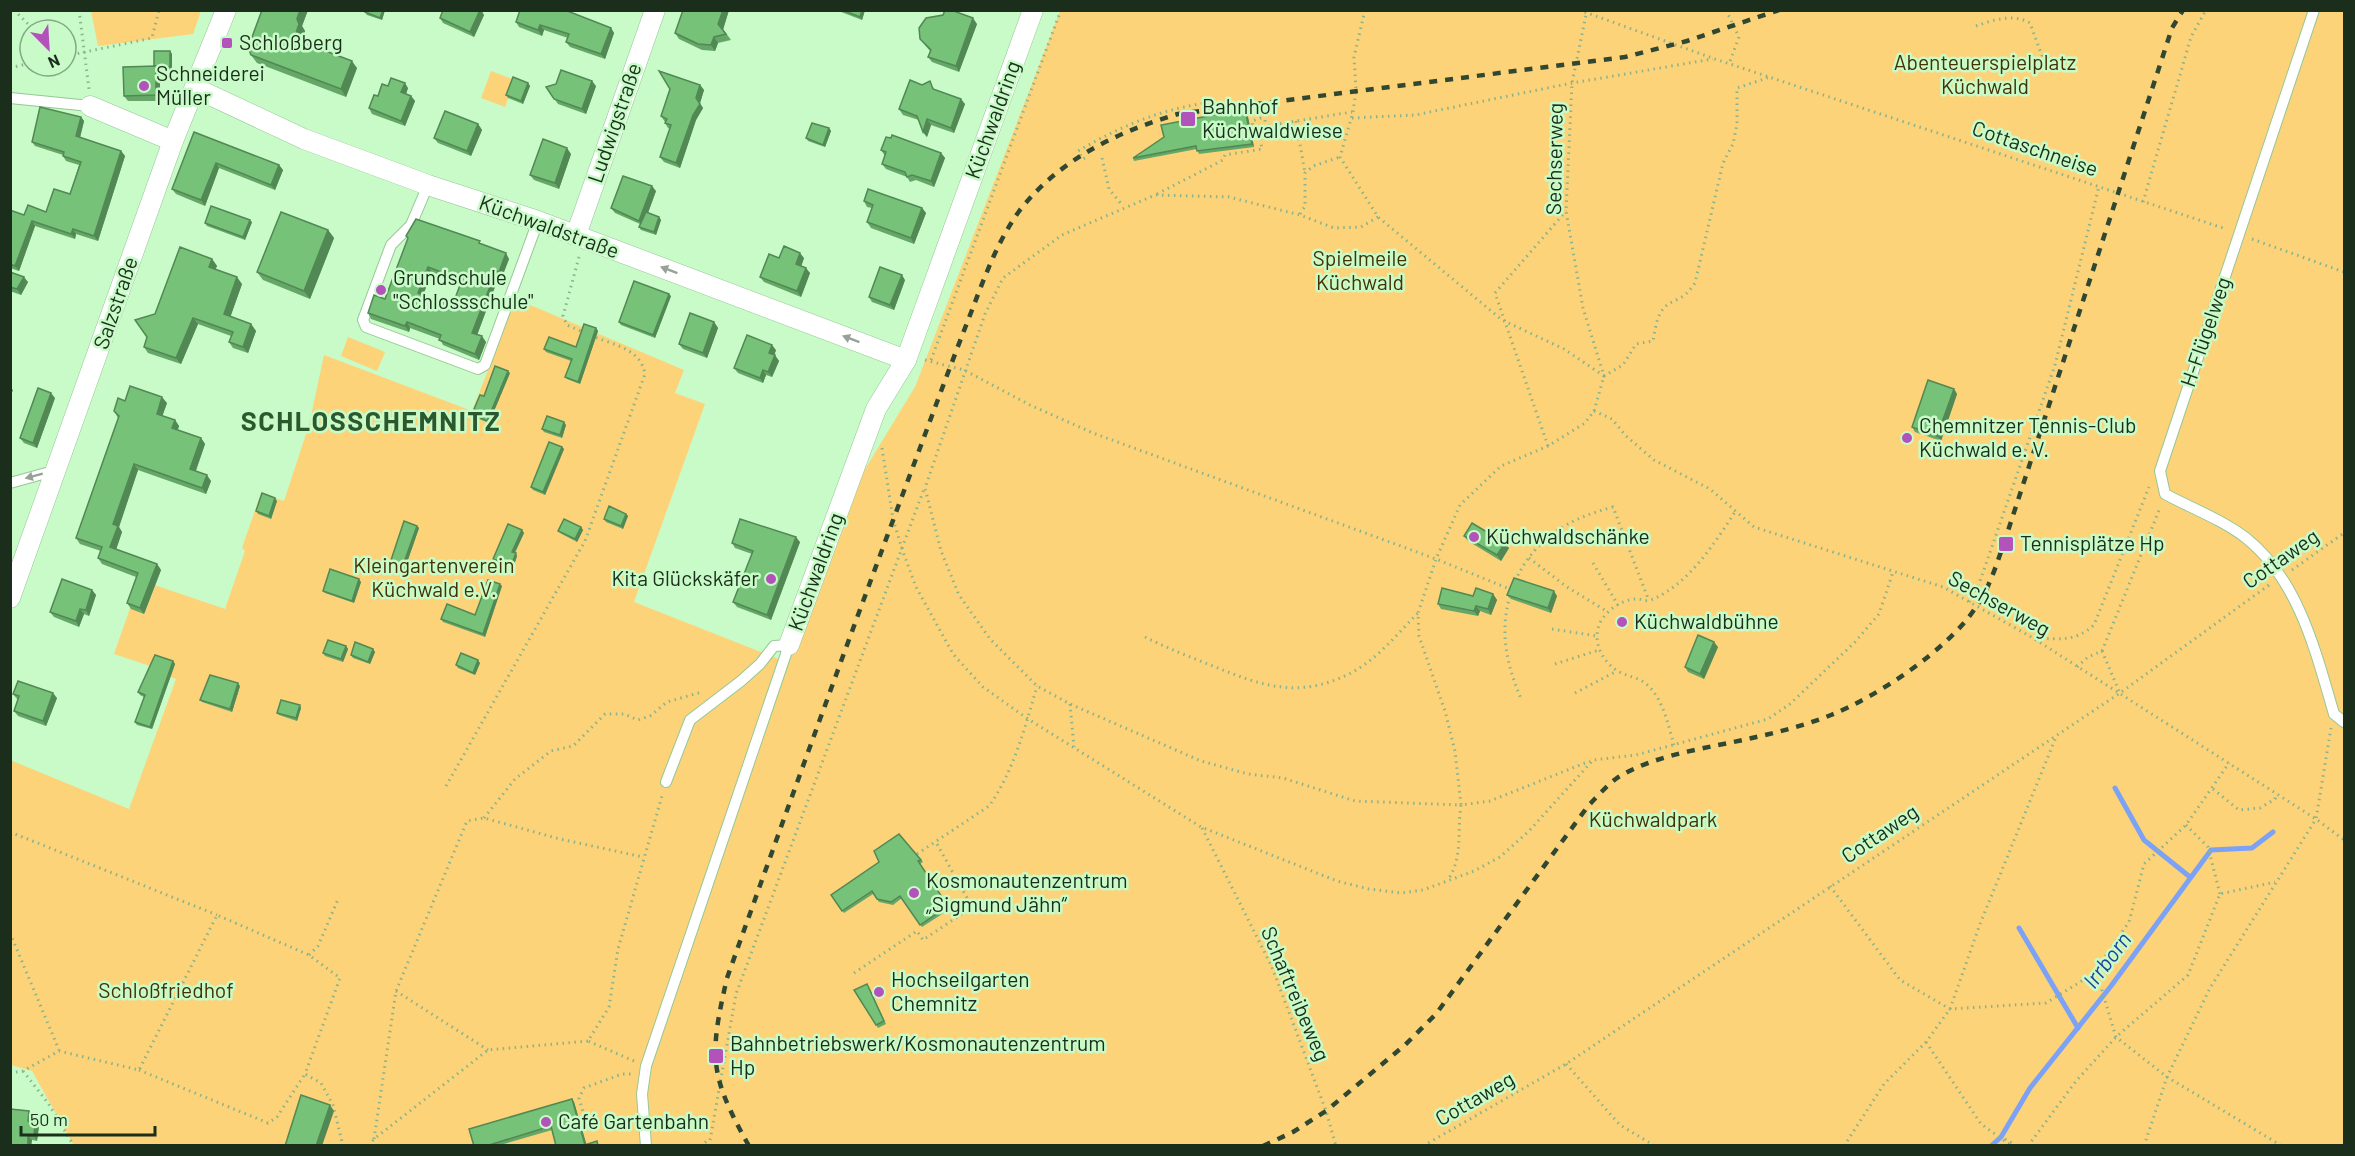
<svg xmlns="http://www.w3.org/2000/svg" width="2355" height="1156" font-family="Barlow,sans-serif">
  <rect width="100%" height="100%" fill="#c8fbc8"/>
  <!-- green -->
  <g fill="#fdd379">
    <polygon points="91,11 91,10 201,11 193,34 98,46"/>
    <polygon points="1060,11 2344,11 2344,1145 73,1144 32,1071 11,1065 10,760 129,809 176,679 152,670 153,667 114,654 140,580 225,609 245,551 242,548 261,493 284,501 309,425 324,355 472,411 516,299 684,370 675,393 705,404 634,602 781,660 856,484 915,387"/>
    <polygon points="491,71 515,80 505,107 481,98"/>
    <polygon points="348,337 385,352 377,371 341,356"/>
  </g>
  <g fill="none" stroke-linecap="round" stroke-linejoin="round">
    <!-- stream -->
    <g stroke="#7ca2f6" stroke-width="5">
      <polyline points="2115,788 2144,840 2190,877"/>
      <polyline points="2019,928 2078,1028"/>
      <polyline points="1991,1146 2001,1137 2030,1088 2111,986 2211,850 2252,848 2273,832"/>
    </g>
    <defs>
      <g id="lane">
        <path d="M2314 10 2160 471 2165 494C2191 508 2223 520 2246 538 2299 580 2316 653 2334 714L2344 722"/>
        <polyline points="10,98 90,106"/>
        <polyline points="428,185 411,225 391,245 363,320 366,327 478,369 485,365 538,221"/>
        <polyline points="10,483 57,470"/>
        <polyline points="646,1146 642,1094 646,1066 789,645 774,646 760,664 741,681 690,720 666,782"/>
      </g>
      <g id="street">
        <polyline points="195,88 304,139 428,185 538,221 906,360"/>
        <polyline points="90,106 173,141"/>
        <polyline points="576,235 655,10"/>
        <polyline points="10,598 173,141 226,10"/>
        <polyline points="789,645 876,409 906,360 1033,10"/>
      </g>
    </defs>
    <!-- lane casing -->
    <use href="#lane" stroke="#96c796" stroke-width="12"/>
    <!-- street casing -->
    <use href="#street" stroke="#96c796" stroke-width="21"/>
    <!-- path -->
    <g stroke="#8bb38b" stroke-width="3" stroke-dasharray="1.5 4.5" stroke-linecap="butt">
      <polyline points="14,10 34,30"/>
      <polyline points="79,10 89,89"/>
      <polyline points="1365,10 1354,57 1356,90 1353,112 1340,157 1378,217 1502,320 1564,349 1604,376 1594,411 1585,423 1548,446 1501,466 1460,505 1436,559 1418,613 1419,636 1445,711 1455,751 1461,805 1490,801 1590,761"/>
      <polyline points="1579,10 1715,59 2226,229"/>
      <path d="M1587 10 1572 83 1566 211 1583 308 1604 376 1623 365 1636 344 1653 341C1655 331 1656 318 1663 309 1672 298 1682 303 1695 283L1723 163 1733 144 1737 124V88L1770 77"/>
      <polyline points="1726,10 1739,37 1729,64"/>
      <path d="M1976 26C1993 20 2013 13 2030 23L2042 56 2034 74"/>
      <polyline points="66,56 152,38 159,10"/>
      <polyline points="10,68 30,63"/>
      <polyline points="1264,114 1266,126"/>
      <polyline points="1352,118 1415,115 1572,83 1713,59"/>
      <polyline points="1296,121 1305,173"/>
      <polyline points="1259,133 1266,126 1352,112"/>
      <polyline points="1259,133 1253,130 1252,121 1264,117"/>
      <path d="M1085 158 1083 159 1078 151C1121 126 1163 108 1213 102L1217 118"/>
      <polyline points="1102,158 1109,189 1123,206"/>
      <polyline points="1157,194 1223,160 1225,155 1262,149 1259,133"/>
      <polyline points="2143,202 2191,37 2206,10"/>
      <polyline points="1300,214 1305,206 1305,173 1313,166 1340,157"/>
      <path d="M1378 217 1361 227 1334 228 1300 215 1229 197 1155 195 1062 235 1003 278 985 314 925 488 941 551 959 595 990 639 1037 686 1070 704 1201 761 1248 774 1283 778 1355 801 1461 805C1457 831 1463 856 1449 878"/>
      <polyline points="2252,239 2344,272"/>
      <polyline points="579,257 563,316 567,325 583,332"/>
      <polyline points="925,360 964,370 1030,405 1093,433 1436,559 1512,590"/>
      <polyline points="931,360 1061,10"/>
      <polyline points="1594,411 1612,419 1626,436 1654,460 1710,489 1754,527 1943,587 2033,638 2316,819 2344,840"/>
      <polyline points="1548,446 1495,293 1566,211"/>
      <polyline points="882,448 893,519 903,552 916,587 953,654 983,687 1028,719 1201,827 1337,881 1369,889 1401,893 1423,890 1474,871 1500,857 1529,831 1593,760 1636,755 1768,719 1790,704 1855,642 1879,614 1893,572"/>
      <polyline points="1529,558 1567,587 1608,612"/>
      <polyline points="1593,563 1618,605"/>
      <polyline points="2292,570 2344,533"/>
      <path d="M1515 581C1536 537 1568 519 1613 507L1649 601"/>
      <path d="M1510 596C1499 633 1507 666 1522 701"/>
      <polyline points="1969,602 1979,584 2055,365 2099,186"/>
      <polyline points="1552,629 1597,636"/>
      <path d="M1145 637C1167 648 1190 657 1213 666 1262 686 1298 699 1349 674 1377 660 1397 634 1418 613"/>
      <path d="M2035 638C2059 639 2075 642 2094 625L2149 487"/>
      <polyline points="2102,651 2160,508"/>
      <polyline points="1555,664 1599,650"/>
      <polyline points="2077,667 2088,657 2102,651 2119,691"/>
      <polyline points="1575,693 1617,671"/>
      <polyline points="1070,704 1074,747"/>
      <path d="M1674 745C1668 725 1663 697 1645 683 1637 677 1625 676 1616 670 1600 659 1590 636 1603 618 1611 607 1624 599 1638 599 1642 599 1646 602 1651 600 1688 585 1714 544 1735 512"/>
      <path d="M446 786 585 541 645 374C641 349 614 345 595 337"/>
      <polyline points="2213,789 2239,810 2260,808 2275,799 2276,793"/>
      <polyline points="484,818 515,779 551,751 573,746 605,714 624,714 638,720 650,716 667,702 702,692"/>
      <polyline points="2186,825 2208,847 2220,894"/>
      <polyline points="1202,828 1272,967 1326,1111 1336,1146"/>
      <polyline points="10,832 217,915"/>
      <path d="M917 854 989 806C1013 773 1026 725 1037 686"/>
      <polyline points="1830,886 1900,980 1950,1009 2046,1003 2093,974 2129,922 2144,864 2186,825 2229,763"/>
      <polyline points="10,933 59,1050"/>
      <polyline points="309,955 318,946 339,897"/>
      <polyline points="854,973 917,931 923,940 972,907 936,842"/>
      <polyline points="2093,974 2101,987 2116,1037 2167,1077 2282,1146"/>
      <polyline points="396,991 488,1050"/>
      <polyline points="1926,1042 1981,1124 2009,1144"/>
      <polyline points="634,1061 588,1041 609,1007 618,949 662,796"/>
      <polyline points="1566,1064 1620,1125 1655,1146"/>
      <polyline points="139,1070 268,1123 277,1117 305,1074"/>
      <polyline points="23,1071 48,1103 74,1146"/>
      <polyline points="10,1073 23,1071 59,1051 139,1070 217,915 309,955 340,978 305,1074 321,1083 333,1105 343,1146"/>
      <polyline points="588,1128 579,1098 584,1088 622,1074 631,1074"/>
      <polyline points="374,1139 396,991 467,821 484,818 560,839 643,857"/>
      <polyline points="2005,1139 2017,1146"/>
      <polyline points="369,1146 374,1139 488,1050 588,1041"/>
      <polyline points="700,1146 710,1139"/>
      <polyline points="709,1146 736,994 924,489"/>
      <polyline points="1423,1146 1566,1064 2120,693 2269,585"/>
      <polyline points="1844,1146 1884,1084 1926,1042 1950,1009 1980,924 2056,737"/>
      <polyline points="2028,1146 2076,1081 2116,1037 2188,975 2220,894 2275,882"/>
      <polyline points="2144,1146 2167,1077 2210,988 2316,819 2331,728"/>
    </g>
    <!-- lane -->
    <use href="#lane" stroke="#fff" stroke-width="10"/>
    <!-- street -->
    <use href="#street" stroke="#fff" stroke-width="20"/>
    <!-- rail -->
    <g stroke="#304831" stroke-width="4.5" stroke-dasharray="8 8" stroke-linecap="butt">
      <path d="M749 1146C709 1075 709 1056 727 978 790 801 854 624 920 448 937 402 954 356 972 310 985 276 998 240 1020 210 1060 159 1117 132 1178 114L1625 57 1687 41 1779 10"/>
      <path d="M1263 1146 1293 1132 1326 1111 1405 1045 1436 1014 1588 806C1597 797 1606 786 1617 778 1655 754 1709 748 1752 738 1779 732 1806 725 1831 715 1878 696 1949 649 1976 607 1990 587 1997 563 2005 540L2172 28 2183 10"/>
    </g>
  </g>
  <!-- wall -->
  <g fill="#65a767" fill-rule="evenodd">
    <polygon points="262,10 308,10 302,26 305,31 301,42 357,68 346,97 257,63 251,55"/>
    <polygon points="366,10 385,10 382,20 367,15 365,12"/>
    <polygon points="443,10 481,10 484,15 474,37 443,23 440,18"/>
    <polygon points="709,10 729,10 723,29 731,40 718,43 715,51 702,50 679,39 675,33"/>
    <polygon points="836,10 865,10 862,20"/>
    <polygon points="516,22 611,28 614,33 605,59 570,47 566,42 568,38 544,30 542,36 519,27"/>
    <polygon points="977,24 959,72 932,62 928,57 930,51 920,39"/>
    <polygon points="170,51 172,54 172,70 158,70 160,72 160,101 128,101 124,96"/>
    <polygon points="528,83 530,86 523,104 508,98 506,95"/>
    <polygon points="700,85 704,90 700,103 703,108 696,120 680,168 664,162 660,157 670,129 668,128 665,123 665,122 661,116 670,89"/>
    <polygon points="922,85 933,87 934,89 965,104 954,133 931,125 927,137 923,132 919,120 903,115 899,109"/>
    <polygon points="388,86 408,88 406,94 411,96 415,101 405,126 372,114 369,108 378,96"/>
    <polygon points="596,86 586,114 558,104 546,87"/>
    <polygon points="1245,109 1247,112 1254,147 1199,154 1197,149 1134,161 1133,158"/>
    <polygon points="81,117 84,121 80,138 121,151 125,156 98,241 76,234 75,239 35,226 19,271 10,268 10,210 24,215 46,212 70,194 79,165 66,161 63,156 63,155 35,146 32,142"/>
    <polygon points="478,124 482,130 471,156 438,143 434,138"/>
    <polygon points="829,128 831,131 825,147 808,141 806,138"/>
    <polygon points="194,132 279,165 283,170 275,190 219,168 205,206 176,194 172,189"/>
    <polygon points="881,150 941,153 945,158 934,187 916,180 910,182 907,177 886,169 882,164 885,156"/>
    <polygon points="571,154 559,189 534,180 530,175"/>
    <polygon points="656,191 648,213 659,217 661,220 656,235 641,230 639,227 640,224 615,213 611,208"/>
    <polygon points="864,201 922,208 926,213 914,244 871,228 867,222 872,208 867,207"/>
    <polygon points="252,222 245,240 207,226 205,223"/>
    <polygon points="328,230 334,238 310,299 263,280 257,272"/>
    <path d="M406 236 483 245 509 259 502 277 499 276 477 335 486 342 479 360 443 345 440 339 410 328 409 332 371 319 368 313 385 299 408 239ZM432 272 461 284 452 306 423 295Z"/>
    <polygon points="779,258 804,258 801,266 810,273 801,297 764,282 760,277"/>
    <polygon points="212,259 217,266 215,269 242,284 230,317 251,324 256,331 248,353 233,348 229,342 231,336 198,324 181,364 148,353 144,347 155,314"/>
    <polygon points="10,272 28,282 21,295 10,291"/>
    <polygon points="905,280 894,310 872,302 869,297"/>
    <polygon points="671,296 655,338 621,325 619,322"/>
    <polygon points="714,322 718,328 707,358 683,349 679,344"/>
    <polygon points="596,328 598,331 580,384 567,379 565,377 571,361 546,352 544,349 576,347"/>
    <polygon points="776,350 774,355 779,361 772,377 766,375 763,383 738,373 734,368"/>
    <polygon points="510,373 489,423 479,419 477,416 478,413 474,409"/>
    <polygon points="1954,389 1957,394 1941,441 1915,432 1912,427"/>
    <polygon points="55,398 37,448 24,443 20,438"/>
    <polygon points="125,401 167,403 162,416 175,420 179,426 178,430 201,438 205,444 196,471 211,481 206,494 138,470 119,527 122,532 116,549 157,564 161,570 144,614 131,609 127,603 136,577 102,564 98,558 101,551 80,544 76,538 118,418 114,411"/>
    <polygon points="566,425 562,438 544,432 542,429"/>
    <polygon points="562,447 564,449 545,495 533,490 531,487"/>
    <polygon points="277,501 271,519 258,514 256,511"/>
    <polygon points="626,514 628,516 623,529 606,522 604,519"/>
    <polygon points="417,526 419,528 404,571 391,566 390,563"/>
    <polygon points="581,527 583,530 577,542 560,533 558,531"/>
    <polygon points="522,530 524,533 515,553 517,556 513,568 495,562 493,559"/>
    <polygon points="1464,536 1509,548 1501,561 1468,541"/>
    <polygon points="800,542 771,620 737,607 733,602 752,554 735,548 732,543"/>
    <polygon points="361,582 354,603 325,593 323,591"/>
    <polygon points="502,586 485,637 443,622 441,619 475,615"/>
    <polygon points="92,590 96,595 89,616 84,614 79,627 54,617 50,612"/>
    <polygon points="1493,594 1497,600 1491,615 1480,611 1478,616 1441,609 1438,604 1473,596"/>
    <polygon points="1507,595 1557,596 1551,613 1511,599"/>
    <polygon points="346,646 348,649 343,662 325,656 323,653"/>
    <polygon points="1718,647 1704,679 1688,672 1685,667"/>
    <polygon points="373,649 375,652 370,664 353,658 351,655"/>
    <polygon points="173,661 175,664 152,729 137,725 135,722 144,697 140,695 138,692"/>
    <polygon points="480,663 475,675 458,668 456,665"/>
    <polygon points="240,686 232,712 202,702 200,700"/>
    <polygon points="13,694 57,698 46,726 18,716 14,711 18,700"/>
    <polygon points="301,708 297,721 279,715 277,713"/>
    <polygon points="899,834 923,862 920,864 950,909 922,927 902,898 893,905 879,902 873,894 844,913 831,895 879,862"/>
    <polygon points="869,987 886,1024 878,1028 854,990"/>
    <polygon points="572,1099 574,1102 586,1144 597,1141 599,1146 556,1146 552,1130 497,1146 474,1146"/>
    <polygon points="32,1115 32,1121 35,1121 39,1126 37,1141 32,1140 31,1146 10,1146"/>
  </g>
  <!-- shaded-wall -->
  <g fill="#528854">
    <polygon points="300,10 308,10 302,26 305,31 299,46 294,39 297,19"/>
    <polygon points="383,10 385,10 382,20 380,18"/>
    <polygon points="480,10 481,10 484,15 474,37 470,32"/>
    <polygon points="723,10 729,10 723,30 718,24"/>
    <polygon points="862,10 865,10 862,20 860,17"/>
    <polygon points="973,18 977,24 959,72 956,66"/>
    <polygon points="540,25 544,30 542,36 538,30"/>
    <polygon points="611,28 614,33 605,59 601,54"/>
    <polygon points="714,37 718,43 715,51 711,45"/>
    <polygon points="170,51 172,54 172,70 170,67"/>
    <polygon points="352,61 357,68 346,97 341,89"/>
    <polygon points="156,66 160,72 160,101 156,95"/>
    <polygon points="592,81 596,86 586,114 582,109"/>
    <polygon points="405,83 408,88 405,97 401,92"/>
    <polygon points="528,83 530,86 523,104 521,101"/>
    <polygon points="700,85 704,90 700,103 696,98"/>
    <polygon points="411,96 415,101 405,126 401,121"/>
    <polygon points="961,99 965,104 954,133 951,128"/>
    <polygon points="700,104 703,108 696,120 680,168 676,163 693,115"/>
    <polygon points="1245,109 1247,112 1254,147 1252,144"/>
    <polygon points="81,117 84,121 79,141 76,136"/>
    <polygon points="927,119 931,125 927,137 923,132"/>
    <polygon points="478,124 482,130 471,156 467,151"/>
    <polygon points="829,128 831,131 825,147 823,145"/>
    <polygon points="567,148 571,154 559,189 555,183"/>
    <polygon points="121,151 125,156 98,241 94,236"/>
    <polygon points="941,153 945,158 934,187 931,181"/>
    <polygon points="216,163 219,168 205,206 201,200"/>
    <polygon points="279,165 283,170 275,190 271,185"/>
    <polygon points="652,186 656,191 643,226 639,221"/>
    <polygon points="922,208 926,213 914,244 911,238"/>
    <polygon points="659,217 661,220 656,235 654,232"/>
    <polygon points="250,220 252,222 245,240 243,237"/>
    <polygon points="32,221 35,226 19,271 15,266"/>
    <polygon points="73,229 76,234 75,239 71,234"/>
    <polygon points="328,230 334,238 310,299 304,291"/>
    <polygon points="506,253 509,259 502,277 499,272"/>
    <polygon points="800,253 804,258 800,270 796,264"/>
    <polygon points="212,259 217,266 214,273 209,267"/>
    <polygon points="428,267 432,272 422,298 418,293"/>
    <polygon points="806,268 810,273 801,297 797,291"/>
    <polygon points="496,271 499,276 476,338 472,333"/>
    <polygon points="902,275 905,280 894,310 890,305"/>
    <polygon points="24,277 28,282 21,295 17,289"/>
    <polygon points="237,277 242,284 229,321 224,314"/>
    <polygon points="669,294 671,296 655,338 653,335"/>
    <polygon points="193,318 198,324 181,364 176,358"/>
    <polygon points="407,322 410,328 409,332 405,326"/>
    <polygon points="714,322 718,328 707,358 703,353"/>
    <polygon points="251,324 256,331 248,353 243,347"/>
    <polygon points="596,328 598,331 580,384 578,382"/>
    <polygon points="482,336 486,342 479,360 475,354"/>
    <polygon points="772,345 776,350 773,359 769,353"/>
    <polygon points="775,355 779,361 772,377 768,372"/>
    <polygon points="763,370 766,375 763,383 760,378"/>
    <polygon points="508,371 510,373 489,423 487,421"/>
    <polygon points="10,387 13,390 10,398"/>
    <polygon points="1954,389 1957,394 1941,441 1937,436"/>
    <polygon points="51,393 55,398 37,448 33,443"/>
    <polygon points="162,397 167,403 161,420 157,414"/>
    <polygon points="175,420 179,426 176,434 172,428"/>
    <polygon points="564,422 566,425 562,438 560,435"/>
    <polygon points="201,438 205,444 194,475 190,469"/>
    <polygon points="562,447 564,449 545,495 543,492"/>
    <polygon points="134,464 138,470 119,527 122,532 115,553 110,547 113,524"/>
    <polygon points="207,475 211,481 206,494 202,488"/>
    <polygon points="275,498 277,501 271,519 269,516"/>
    <polygon points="626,514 628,516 623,529 621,526"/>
    <polygon points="417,526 419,528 404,571 402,568"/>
    <polygon points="581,527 583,530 577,542 575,539"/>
    <polygon points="522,530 524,533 514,554 512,552"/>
    <polygon points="796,537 800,542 771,620 767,615"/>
    <polygon points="1505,543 1509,548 1501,561 1497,555"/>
    <polygon points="516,553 517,556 513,568 511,566"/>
    <polygon points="157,564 161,570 144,614 140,608"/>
    <polygon points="359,579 361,582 354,603 352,601"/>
    <polygon points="500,584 502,586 485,637 483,634"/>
    <polygon points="92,590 96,595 89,616 86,610"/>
    <polygon points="1554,591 1557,596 1551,613 1548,608"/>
    <polygon points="1493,594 1497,600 1491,615 1488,609"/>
    <polygon points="1476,606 1480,611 1478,616 1474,611"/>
    <polygon points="80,609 84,614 79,627 76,621"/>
    <polygon points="1714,642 1718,647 1704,679 1700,674"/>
    <polygon points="346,646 348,649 343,662 341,659"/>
    <polygon points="373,649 375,652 370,664 368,662"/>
    <polygon points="478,660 480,663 475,675 473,673"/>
    <polygon points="173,661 175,664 152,729 150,727"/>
    <polygon points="238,683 240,686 232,712 230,709"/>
    <polygon points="53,693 57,698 46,726 43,721"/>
    <polygon points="300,705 301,708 297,721 296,718"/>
    <polygon points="572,1099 574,1102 587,1146 586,1146"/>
    <polygon points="330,1105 334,1111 322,1146 316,1146"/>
    <polygon points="29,1111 32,1115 31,1125 28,1121"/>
    <polygon points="35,1121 39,1126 37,1141 34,1136"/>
    <polygon points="28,1136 32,1140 31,1146 28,1146"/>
  </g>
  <!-- building -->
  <g fill="#75c278" stroke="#528854" stroke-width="1.5" fill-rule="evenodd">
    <polygon points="262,10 300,10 297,19 299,24 294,39 352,61 341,89 251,55 248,48"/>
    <polygon points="366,10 383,10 380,18 365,12"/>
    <polygon points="443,10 480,10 470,32 440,18"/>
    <polygon points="520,10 565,10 611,28 601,54 566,42 569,34 540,25 538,30 516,22"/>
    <polygon points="683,10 723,10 718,24 726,34 714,37 711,45 698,44 675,33"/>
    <polygon points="842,10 862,10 860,17"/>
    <polygon points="945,10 951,10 973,18 956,66 928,57 931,50 920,39 919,28 926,18 943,15"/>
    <polygon points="154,51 170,51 170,67 156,67 156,66 154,66"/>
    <polygon points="156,66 156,95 124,96 123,67"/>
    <polygon points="561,70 592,81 582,109 554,99 546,87 556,84"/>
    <polygon points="659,71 700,85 696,98 700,104 693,115 676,163 660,157 671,125 665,123 667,119 661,116 670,89"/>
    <polygon points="513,77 528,83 521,101 506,95"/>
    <polygon points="391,78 405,83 401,92 411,96 401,121 369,108 374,95 378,96 382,84 388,86"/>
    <polygon points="910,80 922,85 930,81 933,89 961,99 951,128 927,119 923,132 917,116 899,109"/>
    <polygon points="40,107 81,117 76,136 121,151 94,236 73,229 71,234 32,221 15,266 10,264 10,210 24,215 28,205 46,212 54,189 70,194 81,162 63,156 64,152 32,142"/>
    <polygon points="1245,109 1252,144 1197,151 1196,146 1133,158 1164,137 1161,125"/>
    <polygon points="445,111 478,124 467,151 434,138"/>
    <polygon points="812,123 829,128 823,145 806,138"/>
    <polygon points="194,132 279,165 271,185 216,163 201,200 172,189"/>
    <polygon points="892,135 941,153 931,181 912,175 907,177 905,172 882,164 886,152 881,150 886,137 891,138"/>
    <polygon points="543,139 567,148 555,183 530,175"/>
    <polygon points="623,176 652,186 639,221 611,208"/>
    <polygon points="868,189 922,208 911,238 867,222 873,205 864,201"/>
    <polygon points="211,206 250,220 243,237 205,223"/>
    <polygon points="281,212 328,230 304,291 257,272"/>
    <polygon points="646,212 659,217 654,232 639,227"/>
    <path d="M416 219 480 241 479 243 506 253 499 272 496 271 472 333 482 336 475 354 439 340 441 335 407 322 405 326 368 313 374 295 385 299 408 238 406 236ZM428 267 462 280 452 306 418 293Z"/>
    <polygon points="784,246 800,253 796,264 806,268 797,291 760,277 769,254 779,258"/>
    <polygon points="180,247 212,259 209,267 237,277 224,314 251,324 243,347 229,342 233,332 193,318 176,358 144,347 147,337 135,320 155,314"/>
    <polygon points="880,267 902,275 890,305 869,297"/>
    <polygon points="10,272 24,277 17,289 10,287"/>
    <polygon points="634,281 669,294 653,335 619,322"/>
    <polygon points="690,313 714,322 703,353 679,344"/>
    <polygon points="584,324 596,328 578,382 565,377 572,359 544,349 549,337 576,347"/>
    <polygon points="747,335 772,345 769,353 775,355 768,372 763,370 760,378 734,368"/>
    <polygon points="495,366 508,371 487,421 477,416 479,411 474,409 480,395 484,396"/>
    <polygon points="1928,380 1954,389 1937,436 1912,427"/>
    <polygon points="130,386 162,397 157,414 175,420 172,428 201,438 190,469 207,475 202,488 134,464 113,524 118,526 110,547 157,564 140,608 127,603 138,573 98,558 102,547 76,538 119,416 114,411 118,398 125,401"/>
    <polygon points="38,388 51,393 33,443 20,438"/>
    <polygon points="547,416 564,422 560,435 542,429"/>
    <polygon points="549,442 562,447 543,492 531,487"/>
    <polygon points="262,493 275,498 269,516 256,511"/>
    <polygon points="609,506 626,514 621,526 604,519"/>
    <polygon points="564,519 581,527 575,539 558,531"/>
    <polygon points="740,519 796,537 767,615 733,602 753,551 732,543"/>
    <polygon points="404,521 417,526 402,568 390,563"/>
    <polygon points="1472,523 1505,543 1497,555 1464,536"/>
    <polygon points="508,524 522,530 512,552 516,553 511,566 493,559"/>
    <polygon points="330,569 359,579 352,601 323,591"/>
    <polygon points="1514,578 1554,591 1548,608 1507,595"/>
    <polygon points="62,579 92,590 86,610 80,609 76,621 50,612"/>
    <polygon points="488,580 500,584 483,634 441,619 447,604 475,615"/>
    <polygon points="1442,588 1473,596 1476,588 1493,594 1488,609 1476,606 1474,611 1438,604"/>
    <polygon points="1698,635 1714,642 1700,674 1685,667"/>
    <polygon points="328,640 346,646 341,659 323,653"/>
    <polygon points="355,642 373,649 368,662 351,655"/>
    <polygon points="461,653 478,660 473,673 456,665"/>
    <polygon points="155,655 173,661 150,727 135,722 145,695 138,692"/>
    <polygon points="210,675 238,683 230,709 200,700"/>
    <polygon points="18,681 53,693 43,721 14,711 19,696 13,694"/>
    <polygon points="281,700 300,705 296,718 277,713"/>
    <polygon points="899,834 921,860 918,861 948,906 920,925 900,896 891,902 877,899 872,891 842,911 831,895 879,862 874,851"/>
    <polygon points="867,984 884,1021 876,1025 854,990"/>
    <polygon points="301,1095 330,1105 316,1146 285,1146"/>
    <polygon points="572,1099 585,1145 597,1141 598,1146 556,1146 551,1126 486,1146 474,1146 469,1129"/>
    <polygon points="10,1109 29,1111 28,1121 35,1121 34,1136 28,1136 28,1146 10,1146"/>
  </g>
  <!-- one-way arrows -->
  <defs><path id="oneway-solid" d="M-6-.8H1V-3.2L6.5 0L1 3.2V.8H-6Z" transform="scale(1.5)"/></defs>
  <g fill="#98a198">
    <use href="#oneway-solid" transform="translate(669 270) rotate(-159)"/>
    <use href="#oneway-solid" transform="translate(851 339) rotate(-159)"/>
    <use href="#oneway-solid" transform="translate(34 476) rotate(165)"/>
  </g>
  <!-- markers -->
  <g fill="#b352ba" stroke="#c8fbc8" stroke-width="2">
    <rect x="221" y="37" width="12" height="12" rx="3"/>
    <circle cx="144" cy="86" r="6"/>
    <rect x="1180" y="111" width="16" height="16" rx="3"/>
    <circle cx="381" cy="290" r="6"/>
    <circle cx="1907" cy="438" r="6"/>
    <circle cx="1474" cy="537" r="6"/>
    <rect x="1998" y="536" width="16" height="16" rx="3"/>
    <circle cx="771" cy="579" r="6"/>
    <circle cx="1622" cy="622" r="6"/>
    <circle cx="914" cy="893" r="6"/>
    <circle cx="879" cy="992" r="6"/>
    <rect x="708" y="1048" width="16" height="16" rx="3"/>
    <circle cx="546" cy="1122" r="6"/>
  </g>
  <g text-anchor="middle" stroke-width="5" stroke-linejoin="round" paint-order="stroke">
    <!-- poi labels -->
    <g font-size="21" fill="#1a2e1b" stroke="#c8fbc8" text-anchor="start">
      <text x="239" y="50">Schloßberg</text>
      <text x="156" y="81">Schneiderei<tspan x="156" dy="24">Müller</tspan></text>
      <text x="1202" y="114">Bahnhof<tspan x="1202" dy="24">Küchwaldwiese</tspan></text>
      <text x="393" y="285">Grundschule<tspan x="393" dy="24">"Schlossschule"</tspan></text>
      <text x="1919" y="433">Chemnitzer Tennis-Club<tspan x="1919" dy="24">Küchwald e. V.</tspan></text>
      <text x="1486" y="544">Küchwaldschänke</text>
      <text x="2020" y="551">Tennisplätze Hp</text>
      <text x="759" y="586" text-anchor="end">Kita Glückskäfer</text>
      <text x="1634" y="629">Küchwaldbühne</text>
      <text x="926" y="888">Kosmonautenzentrum<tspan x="926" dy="24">„Sigmund Jähn“</tspan></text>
      <text x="891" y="987">Hochseilgarten<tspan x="891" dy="24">Chemnitz</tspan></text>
      <text x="730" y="1051">Bahnbetriebswerk/Kosmonautenzentrum<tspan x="730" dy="24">Hp</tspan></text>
      <text x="558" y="1129">Café Gartenbahn</text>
    </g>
    <!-- park labels -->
    <g font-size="21" fill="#443205" stroke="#c8fbc8">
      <text x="1985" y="70">Abenteuerspielplatz<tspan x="1985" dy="24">Küchwald</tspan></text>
      <text x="1360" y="266">Spielmeile<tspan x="1360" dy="24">Küchwald</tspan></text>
      <text x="434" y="573">Kleingartenverein<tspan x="434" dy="24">Küchwald e.V.</tspan></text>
      <text x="1653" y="827">Küchwaldpark</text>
      <text x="166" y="998">Schloßfriedhof</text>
    </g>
    <!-- street labels -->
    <g font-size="21" fill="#1a2e1b" stroke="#c8fbc8">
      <text transform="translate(993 120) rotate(-70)" y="7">Küchwaldring</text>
      <text transform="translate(615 123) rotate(-71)" y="7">Ludwigstraße</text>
      <text transform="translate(2035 149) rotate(19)" y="7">Cottaschneise</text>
      <text transform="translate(1555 159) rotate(-89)" y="7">Sechserweg</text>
      <text transform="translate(549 227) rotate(20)" y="7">Küchwaldstraße</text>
      <text transform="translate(116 303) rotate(-71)" y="7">Salzstraße</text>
      <text transform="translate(2206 332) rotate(-71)" y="7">H-Flügelweg</text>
      <text transform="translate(2281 559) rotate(-35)" y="7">Cottaweg</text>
      <text transform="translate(816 572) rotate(-70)" y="7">Küchwaldring</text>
      <text transform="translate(1999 604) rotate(29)" y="7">Sechserweg</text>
      <text transform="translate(1880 834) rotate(-34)" y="7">Cottaweg</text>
      <text transform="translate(1295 994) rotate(67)" y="7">Schaftreibeweg</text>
      <text transform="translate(1475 1099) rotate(-30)" y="7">Cottaweg</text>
    </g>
    <!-- water labels -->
    <g font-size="22" font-style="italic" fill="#1f41a0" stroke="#c8fbc8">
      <text transform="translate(2107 960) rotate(-53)" y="8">Irrborn</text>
    </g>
    <!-- district labels -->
    <g font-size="27" font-weight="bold" letter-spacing="1.5" fill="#2b582d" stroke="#c8fbc8">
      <text x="371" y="431">SCHLOSSCHEMNITZ</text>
    </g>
  </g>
  <!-- border -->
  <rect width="2355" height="1156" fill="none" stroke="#1a2e1b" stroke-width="24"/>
  <!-- north arrow -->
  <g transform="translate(48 48) rotate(156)"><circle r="28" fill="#c8fbc8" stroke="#82a983" stroke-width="1.5"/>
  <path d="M0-4.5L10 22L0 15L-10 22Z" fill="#b352ba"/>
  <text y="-9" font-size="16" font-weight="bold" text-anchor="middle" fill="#1a2e1b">N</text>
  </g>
  <!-- scale -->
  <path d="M21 1126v9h134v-9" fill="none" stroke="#1a2e1b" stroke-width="3"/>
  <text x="30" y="1126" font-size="18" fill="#1a2e1b" stroke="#c8fbc8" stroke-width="4.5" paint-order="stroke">50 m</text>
</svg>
